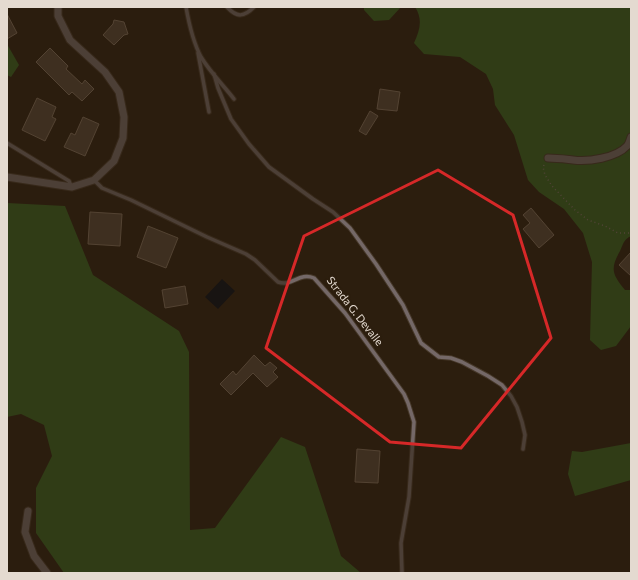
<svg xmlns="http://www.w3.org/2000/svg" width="638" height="580" font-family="Commissioner,sans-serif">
  <rect width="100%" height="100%" fill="#2c1e0e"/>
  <!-- forest -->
  <g fill="#356221">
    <polygon points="364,7 401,7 389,20 374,21 364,10"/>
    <path d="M415 7H631V236C624 239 623 244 620 251 610 269 612 274 625 290H631V326L616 346 601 350 590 340 592 262 583 233 564 209 539 192 528 180 514 135 495 105 493 89 486 74 460 57 424 54 414 43C420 30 423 19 415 7Z"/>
    <polygon points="7,44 19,65 11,77 7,75"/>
    <polygon points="7,203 65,206 93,275 179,331 189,352 190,530 215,528 281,437 305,447 341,556 361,573 64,573 36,533 36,488 52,456 44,425 21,414 7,417"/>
    <polygon points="631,443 631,480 575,496 568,474 572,451 582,452"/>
  </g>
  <!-- water -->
  <polygon fill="#000917" points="222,279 235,291 218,309 205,297"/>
  <!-- building -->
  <g fill="#564635" stroke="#82705e">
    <polygon points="7,14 17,33 7,39"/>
    <polygon points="114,20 124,22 128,34 124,35 114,45 103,35 113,24"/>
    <polygon points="50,48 68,66 66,69 82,84 85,80 94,89 82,101 72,92 69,95 36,62"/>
    <polygon points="380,89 400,92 397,111 377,109"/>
    <polygon points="37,98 56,107 52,117 56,119 45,141 22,130"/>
    <polygon points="370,111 378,116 366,135 359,131"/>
    <polygon points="83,117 99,124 85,156 64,147 71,133 75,135"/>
    <polygon points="531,208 554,235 539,248 523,229 530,223 523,215"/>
    <polygon points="90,212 122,214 120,246 88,244"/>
    <polygon points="148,226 178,238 166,268 137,257"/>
    <polygon points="631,252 631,276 619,265"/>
    <polygon points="185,286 188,304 165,308 162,290"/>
    <polygon points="254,355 265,366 270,362 277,368 273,372 278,377 267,387 253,373 231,395 220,384 233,371 236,375"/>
    <polygon points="357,449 380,451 378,483 355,482"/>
  </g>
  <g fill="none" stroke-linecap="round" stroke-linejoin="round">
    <defs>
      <g id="service">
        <path d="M186 7C189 24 193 42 201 57 210 72 224 86 234 99"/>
        <path d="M227 7C237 18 244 17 254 7"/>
        <polyline points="198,53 209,112"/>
        <polyline points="214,74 218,88 231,119 249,144 269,167 313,199 333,212 350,228 376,264 403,305 421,343 439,357 451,358 462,362 488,376 502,385 511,396 517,407 522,422 525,435 523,449"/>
        <polyline points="7,143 69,181 71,186"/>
        <path d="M94 180 102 188 131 200 207 237 246 254 255 260 278 282C292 287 299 272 314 278L345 313 404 394 408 403 414 422 409 497 401 543 402 573"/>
      </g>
      <g id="minor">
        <path d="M548 158C557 158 564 159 573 160 588 162 616 158 627 146 629 144 630 140 631 137"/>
        <polyline points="7,177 72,187 94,180 114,161 123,138 124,117 119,92 105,72 70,40 58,16 58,7"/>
        <polyline points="28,511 25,532 34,556 47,573"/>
      </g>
    </defs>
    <!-- service casing -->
    <use href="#service" stroke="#463829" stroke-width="5.5"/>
    <!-- minor casing -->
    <use href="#minor" stroke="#463829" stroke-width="9"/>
    <!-- path -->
    <polyline stroke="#7f7366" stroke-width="1.5" stroke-dasharray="1 3" stroke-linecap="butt" points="544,165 543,167 545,175 552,186 575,210 588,220 605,226 618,233 631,233"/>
    <!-- service -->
    <use href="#service" stroke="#746867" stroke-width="3.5"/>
    <!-- minor -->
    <use href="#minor" stroke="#746867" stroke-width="7"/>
  </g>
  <!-- marked area -->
  <path d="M0 0H638V580H0ZM438 170 513 215 551 338 461 448 390 442 266 348 304 236Z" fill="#2c1e0e" fill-opacity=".55" fill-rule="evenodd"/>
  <path fill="none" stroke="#d62828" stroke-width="3" stroke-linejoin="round" d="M438 170 513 215 551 338 461 448 390 442 266 348 304 236Z"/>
  <g text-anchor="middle" stroke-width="4" stroke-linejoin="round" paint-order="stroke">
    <!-- street labels -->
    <g font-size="11" fill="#e4dad0" stroke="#2c1e0e">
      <text transform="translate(355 311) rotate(52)" y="4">Strada G. Devalle</text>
    </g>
  </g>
  <!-- border -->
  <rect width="638" height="580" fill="none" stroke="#e4dad0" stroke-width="16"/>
</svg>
